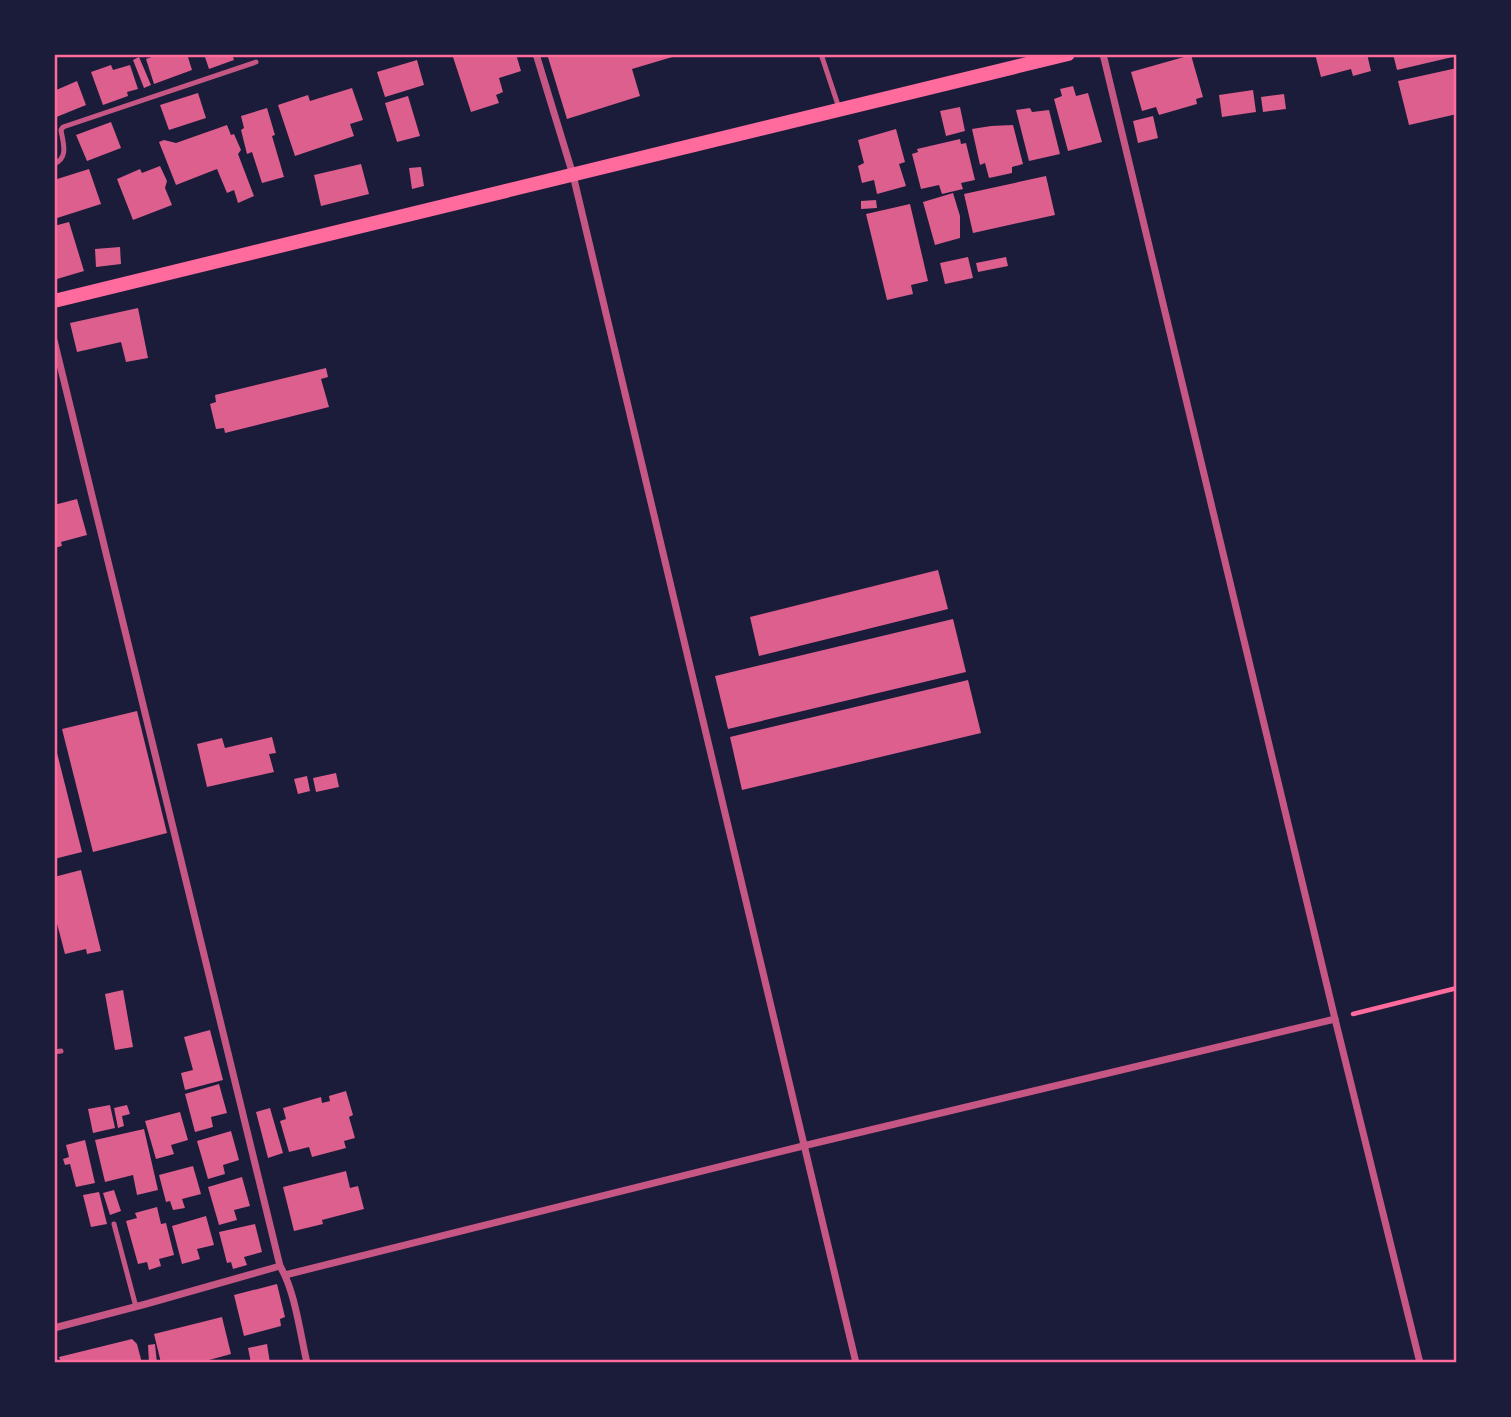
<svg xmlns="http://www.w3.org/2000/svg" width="1511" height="1417" font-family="Helvetica,sans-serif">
  <rect width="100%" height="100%" fill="#1b1b3a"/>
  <!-- building -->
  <g fill="#dd5f8e">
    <polygon points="160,54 187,54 192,70 154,84 146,59"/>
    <polygon points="204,54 239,54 239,55 233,57 234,60 209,69"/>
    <polygon points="452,54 516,54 521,71 499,78 503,92 496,95 499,103 471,112"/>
    <polygon points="547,54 679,54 679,55 632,69 640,96 567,119"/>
    <polygon points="1315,54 1367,54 1371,71 1353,76 1351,69 1321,77"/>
    <polygon points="1393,54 1457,54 1457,56 1397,70"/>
    <polygon points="1191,55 1203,97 1196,99 1197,104 1159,115 1156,107 1142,111 1131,72"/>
    <polygon points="139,57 151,85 144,88 133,60"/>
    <polygon points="417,60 424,85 385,97 377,72"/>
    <polygon points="111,65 113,70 130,65 138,89 127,92 128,96 103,105 91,72"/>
    <polygon points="1457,68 1457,114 1409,125 1398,81"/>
    <polygon points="77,81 86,105 54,118 54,91"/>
    <polygon points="1073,86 1076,96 1088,93 1102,142 1068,151 1054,99 1062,96 1060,89"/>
    <polygon points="352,88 363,120 350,124 354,136 295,156 278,105 308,95 310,101"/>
    <polygon points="1253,90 1256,112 1222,117 1219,95"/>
    <polygon points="198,93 206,118 169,130 160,105"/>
    <polygon points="1284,94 1286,109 1263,112 1261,97"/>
    <polygon points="408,96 420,136 397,142 385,103"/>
    <polygon points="960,107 965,131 946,136 940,111"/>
    <polygon points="267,108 275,135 272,136 284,177 262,183 252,152 247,154 241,130 244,128 241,116"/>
    <polygon points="1030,108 1032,112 1049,110 1060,154 1029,161 1016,110"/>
    <polygon points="1153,116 1158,138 1138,143 1133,121"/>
    <polygon points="111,122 121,148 87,161 76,135"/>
    <polygon points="227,125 231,135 234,134 241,150 238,154 254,196 238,203 234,190 227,193 217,169 176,185 159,142 164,140 176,143"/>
    <polygon points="1013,125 1023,164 1012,167 1012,173 989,178 985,163 980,165 972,129 991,126"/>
    <polygon points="896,129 905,162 899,164 906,186 877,194 874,180 862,183 858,166 864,163 858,140"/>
    <polygon points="960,139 961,144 966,143 975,180 961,183 963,189 942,194 939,185 921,189 912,154 918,152 917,149"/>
    <polygon points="361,164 369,194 321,206 314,175"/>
    <polygon points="160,166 167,181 165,188 172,205 133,220 117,179 140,169 142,173"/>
    <polygon points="421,167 424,186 412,189 409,168"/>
    <polygon points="89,169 101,204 54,219 54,180"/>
    <polygon points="1046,176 1055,215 973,233 964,194"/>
    <polygon points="953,193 960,216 960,238 935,245 923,202"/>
    <polygon points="876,200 877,208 861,209 861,201"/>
    <polygon points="910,204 928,281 911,285 913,294 887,300 866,214"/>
    <polygon points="69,222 84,271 57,279 54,271 54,226"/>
    <polygon points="120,247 121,264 96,267 95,249"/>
    <polygon points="968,257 973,278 945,284 940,263"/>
    <polygon points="1006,257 1008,266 978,272 976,263"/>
    <polygon points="138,308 148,358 126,362 121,342 77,352 70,323"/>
    <polygon points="326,368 328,377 321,379 329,407 225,433 224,428 216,429 210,404 216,402 215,395"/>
    <polygon points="77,499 87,535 61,542 62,546 54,548 54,505"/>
    <polygon points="938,570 948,609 759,656 750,617"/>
    <polygon points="953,619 966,672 728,729 715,676"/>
    <polygon points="968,680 981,733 742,790 730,737"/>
    <polygon points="137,711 167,833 93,852 62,729"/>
    <polygon points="272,737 276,753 269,754 274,772 207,787 197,744 222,738 225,748"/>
    <polygon points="54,741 82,852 54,859"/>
    <polygon points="336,773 339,787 316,792 313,778"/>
    <polygon points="307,776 310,791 298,794 294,779"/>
    <polygon points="81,870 101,951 87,954 86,949 65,954 54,912 54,877"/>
    <polygon points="123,990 133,1047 115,1050 105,994"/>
    <polygon points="210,1030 223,1080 185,1090 181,1073 193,1070 184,1037"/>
    <polygon points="219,1084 227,1113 211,1117 213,1127 195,1132 185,1094"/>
    <polygon points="346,1091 353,1115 349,1117 355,1138 344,1141 346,1148 312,1157 309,1147 289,1152 280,1121 286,1119 283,1108 321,1097 322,1103 330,1101 329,1096"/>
    <polygon points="110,1105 115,1128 93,1133 88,1109"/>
    <polygon points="127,1105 130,1114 122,1116 124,1126 118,1128 114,1108"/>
    <polygon points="270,1108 283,1153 268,1158 256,1112"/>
    <polygon points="180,1112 188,1140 171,1145 174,1154 156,1159 145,1121"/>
    <polygon points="144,1129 158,1190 137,1195 133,1175 105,1182 95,1140"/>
    <polygon points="231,1131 239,1160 223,1165 225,1174 208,1179 197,1141"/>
    <polygon points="85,1140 95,1183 76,1187 70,1164 65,1165 63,1159 69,1157 66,1145"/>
    <polygon points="193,1166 201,1194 182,1199 185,1208 173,1210 170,1201 166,1202 159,1175"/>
    <polygon points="346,1171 350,1188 358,1186 364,1209 322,1220 323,1224 294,1231 283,1187"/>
    <polygon points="242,1177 250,1206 234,1210 237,1220 219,1225 208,1187"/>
    <polygon points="114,1190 121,1211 110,1215 103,1193"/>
    <polygon points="99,1192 107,1224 91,1227 83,1195"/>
    <polygon points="157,1207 161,1224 166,1223 174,1255 159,1259 161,1266 149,1270 147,1262 138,1264 126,1221 137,1218 135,1213"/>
    <polygon points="206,1216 214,1245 197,1249 200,1259 182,1264 172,1226"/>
    <polygon points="255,1224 262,1252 244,1257 247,1265 233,1269 231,1262 227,1263 219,1232"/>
    <polygon points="277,1284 285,1317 280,1319 281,1326 244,1336 234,1295"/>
    <polygon points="222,1317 231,1354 198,1363 161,1363 154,1334"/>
    <polygon points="132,1339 137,1344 142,1363 61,1363 59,1357"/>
    <polygon points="155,1344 157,1363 149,1363 148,1345"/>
    <polygon points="267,1344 270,1363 251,1363 248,1348"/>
  </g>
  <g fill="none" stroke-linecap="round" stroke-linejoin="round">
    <!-- path -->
    <polyline stroke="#ff6b9d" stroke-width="4.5" points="1353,1014 1457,988"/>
    <!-- service -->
    <g stroke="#c65784" stroke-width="5">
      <polyline points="821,54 839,108"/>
      <path d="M54 164C69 158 63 143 61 130L63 127 256 62"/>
      <polyline points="54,1052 61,1051"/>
      <polyline points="114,1224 136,1307"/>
    </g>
    <!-- minor -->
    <g stroke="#c65784" stroke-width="7">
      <polyline points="536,54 573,175 856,1363"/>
      <polyline points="1103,54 1335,1019 1420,1363"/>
      <path d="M54 340 280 1266C295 1291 300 1333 307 1363"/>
      <polyline points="285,1275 803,1146 1335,1019"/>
      <polyline points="54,1328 146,1304 280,1266"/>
    </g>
    <!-- secondary -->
    <polyline stroke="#ff6b9d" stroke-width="14" points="54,301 1068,54"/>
  </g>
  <!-- border -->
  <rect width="1511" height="1417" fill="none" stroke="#1b1b3a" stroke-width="112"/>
  <rect x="56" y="56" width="1399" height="1305" fill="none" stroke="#ff6b9d" stroke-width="2.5"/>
</svg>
